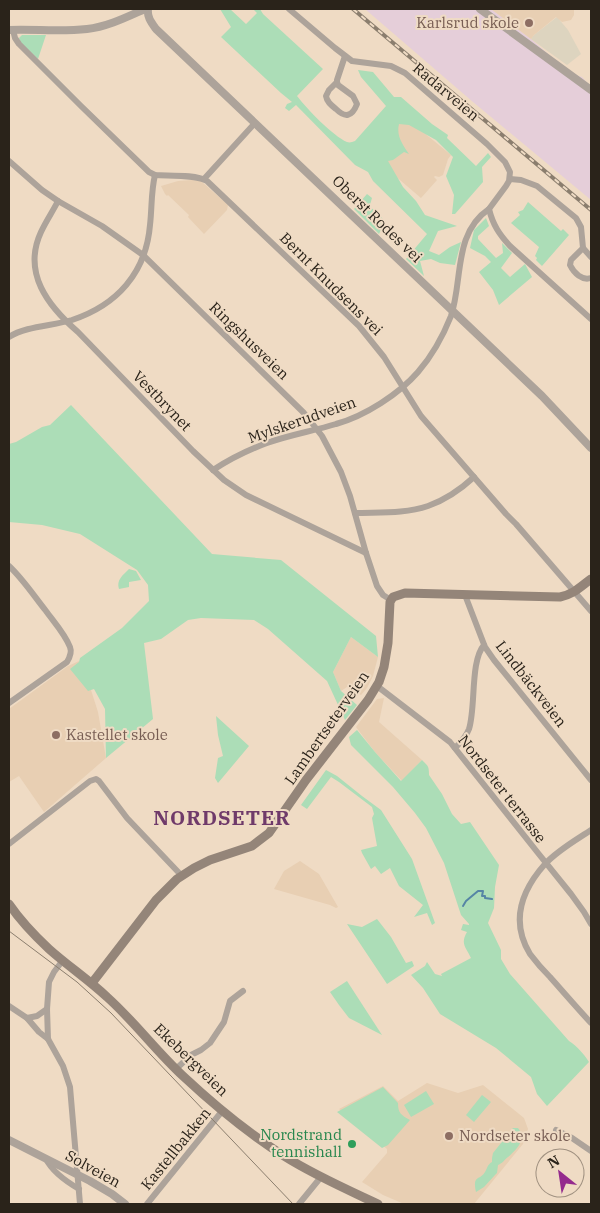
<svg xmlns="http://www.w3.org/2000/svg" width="600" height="1213" font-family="'IBM Plex Serif',serif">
  <rect width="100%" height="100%" fill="#efdbc4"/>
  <!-- commercial -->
  <polygon fill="#e5ced9" points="365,9 491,9 531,39 555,60 575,75 582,77 591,87 591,200 473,102"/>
  <!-- industrial -->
  <polygon fill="#ddd4bf" points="557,17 568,30 581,54 567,65 531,39 534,35"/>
  <!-- built -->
  <g fill="#e8cfb3">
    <polygon points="491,9 574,9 574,15 571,20 562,22 556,17 534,35 531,39"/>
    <polygon points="394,108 451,155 448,159 443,175 439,177 435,176 434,177 437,180 421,198 393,174 376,134"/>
    <polygon points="192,180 201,181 228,205 227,210 204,234 188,217 189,215 168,195 167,196 165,194 161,186 178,181"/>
    <polygon points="351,637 378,657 373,676 367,688 361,695 347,687 341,691 333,672"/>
    <polygon points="79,661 91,690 98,712 106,758 44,812 19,776 9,782 9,709 68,666"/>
    <polygon points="384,698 379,722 422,760 402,781 375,752 356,727 377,699"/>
    <polygon points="300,861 319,874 338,907 336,908 330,905 274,889 284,871"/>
    <polygon points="427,1083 458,1093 483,1085 524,1118 528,1129 523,1144 474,1204 404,1204 383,1195 362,1182 387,1153 387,1149 339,1109 383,1086 398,1101"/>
  </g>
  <!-- green -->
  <g fill="#acddb7">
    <path d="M220 9H230L246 24 257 13 253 9H260L263 14 323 69 297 96C307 109 333 136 347 142 350 143 352 142 355 141L386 106 361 77 358 70 373 72 394 97H401L432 124 448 135 447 138 476 166 488 153 491 157 482 167 483 182 455 214H452L454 195 446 176 453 157 436 140 409 125 399 124C396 136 403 145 409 154L404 152 393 160 388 161 403 187 416 201 425 215 457 226 438 231 429 251 439 255 450 247 461 242 455 265 440 263 431 259 420 261 424 276 406 259 427 234 373 181 368 172 355 165 296 105 289 111 285 108 287 104 292 102 281 93 221 37 231 27Z"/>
    <polygon points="22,35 46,35 38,59 21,43 19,38"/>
    <polygon points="367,194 372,198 369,208 373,209 385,221 379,234 354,209"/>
    <polygon points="528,202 561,231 563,229 569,235 542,266 536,260 537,258 535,256 539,247 511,223 520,215 518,212 523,210"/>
    <polygon points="486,218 489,226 478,236 478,239 496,258 503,253 502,243 512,253 501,268 510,277 525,264 532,277 499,305 493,290 479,272 491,262 485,256 470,248 474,230"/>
    <polygon points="71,405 212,554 281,560 376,636 378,657 351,637 333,672 341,691 357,705 345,720 327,681 268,629 254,620 201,618 188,620 161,639 144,643 153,719 106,758 105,709 94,689 88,691 70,669 79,662 80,658 122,628 149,601 148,585 137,570 80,534 42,525 9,522 9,444 16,442 42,427 50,425"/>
    <path d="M129 569 136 571 141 580 129 582V587L119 589C116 580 123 575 129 569Z"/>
    <polygon points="216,716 249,746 218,783 215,778 218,758 223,756 218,735"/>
    <path d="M357 730 375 752 401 781 422 760C428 766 429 766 429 775L442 794 452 814 461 824 470 822 499 865 495 887 494 908 488 923 501 950V959L510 974 569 1041C577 1046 584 1054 589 1062L547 1106 537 1094 531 1077 496 1048 440 1014 423 988 411 975 425 966 427 962 435 974 442 976 441 974 471 958C466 947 460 944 467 932L461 930 463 924 469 925V924L461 915 444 863 426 828 415 813 393 787 351 745 349 737Z"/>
    <polygon points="326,770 337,776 362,796 381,810 412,859 435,923 432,925 427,913 414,917 423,905 399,886 390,868 381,874 375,866 371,869 362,853 361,850 377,846 372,818 374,814 372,807 339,782 331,777 307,809 301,805"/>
    <polygon points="377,919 391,937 406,963 412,961 414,966 387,984 347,924 362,927"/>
    <polygon points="347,981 382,1035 349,1018 339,1005 330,992"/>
    <path d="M383 1087 398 1103C398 1113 401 1115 410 1120L388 1145 382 1148 337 1112Z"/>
    <polygon points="426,1091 434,1104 411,1117 404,1105"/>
    <polygon points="482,1095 491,1102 474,1122 466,1115"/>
    <path d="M513 1128H518C527 1139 517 1149 508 1157 504 1160 503 1163 498 1165L497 1173 495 1175 484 1187 476 1192C472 1174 480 1181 485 1172 488 1167 487 1165 492 1162V1158L493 1153Z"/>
  </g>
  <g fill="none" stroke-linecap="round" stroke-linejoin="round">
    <!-- stream -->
    <polyline stroke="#5685a5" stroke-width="2" points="463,906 466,901 478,891 483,891 482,896 485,896 485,898 492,899"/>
    <!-- minor -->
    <g stroke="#ada39a" stroke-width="6">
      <path d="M289 9 335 48 352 61 391 66 405 73 487 144 505 162 510 172 509 181 506 186 489 209C493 225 499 234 510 246L591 319"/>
      <path d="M13 30 15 38 19 44 81 106 149 172 155 175C168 176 195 174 207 181L359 326 384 357 421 416 506 514 516 524 591 611"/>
      <path d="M337 82 338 85 353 96 357 104C352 117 345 118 336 109 331 105 327 102 326 96L329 90 337 82V80L345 56"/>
      <polyline points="9,161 42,190 58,201 102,226 143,255 304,413 322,436 341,472 350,496 366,553 377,586 383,595 391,600"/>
      <polyline points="204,179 255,123"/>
      <path d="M510 179 521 180 537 186 576 218 581 227 583 248 571 260 570 265C574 273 582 281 591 278"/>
      <path d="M58 201C53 211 46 221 41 232 22 273 48 306 78 332L193 451 224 480 246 495 366 553"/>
      <polyline points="583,248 591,257"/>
      <path d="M9 337C26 326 52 326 72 320 117 305 146 273 150 225 152 208 151 191 155 175"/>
      <path d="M213 470C230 459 248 450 267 443 289 435 313 431 336 424 365 416 399 394 418 372 432 356 443 336 451 316 463 281 453 233 489 209"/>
      <path d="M355 513C379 512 405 514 428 506 445 500 461 489 474 477"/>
      <path d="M9 566C23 579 34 596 46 611 54 622 65 634 70 647 72 652 70 657 67 662L9 703"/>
      <polyline points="465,595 485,647 494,660 591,780"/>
      <polyline points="377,686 450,742 538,853 571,894 584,912 591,924"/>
      <path d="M455 748C461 742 466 737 469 729 476 707 470 661 484 645"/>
      <path d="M591 830C576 840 558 850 545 864 521 891 510 921 530 954 536 962 543 970 550 977 564 993 577 1008 591 1023"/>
      <polyline points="9,844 90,781 96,779 99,781 127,818 181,875"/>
      <polyline points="63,960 54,972 49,982 47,1009 48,1039 63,1066 70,1087 80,1204"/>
      <polyline points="9,1006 27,1018 39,1032 48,1039"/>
      <polyline points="27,1018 37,1016 47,1009"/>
      <polyline points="176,1069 191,1055 201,1050 210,1043 224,1022 230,1001 243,991"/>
      <polyline points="556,1130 572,1138 591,1151"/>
      <path d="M46 1159C52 1171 67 1182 79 1189"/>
      <polyline points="147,1204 223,1110"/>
      <polyline points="299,1204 321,1177"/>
    </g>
    <!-- tertiary -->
    <g stroke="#ada39a" stroke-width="8">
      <path d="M148 9C147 17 151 22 156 29L542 396 591 448"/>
      <polyline points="480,9 591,90"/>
      <path d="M9 30C35 29 61 32 87 29 107 27 127 17 145 9"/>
      <polyline points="9,1140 90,1181 112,1194 125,1204"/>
    </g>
    <!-- secondary -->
    <g stroke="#948579" stroke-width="9">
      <path d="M9 904C20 920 34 935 49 949 68 966 89 980 107 997 134 1021 156 1051 183 1076 214 1105 248 1133 284 1156 314 1175 346 1189 378 1204"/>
      <path d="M92 983 156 900 177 879 194 868 210 860 252 846 269 833 306 780 368 700 379 682 384 667 388 643 390 602 393 597 405 593 560 597C574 594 580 587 591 579"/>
    </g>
    <!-- tram -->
    <polyline stroke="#8b7e6e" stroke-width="1" points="9,931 77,982 111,1013 293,1204"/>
    <defs>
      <polyline id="rail" points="353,9 591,210"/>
    </defs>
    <!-- rail casing -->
    <use href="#rail" stroke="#8b7e6e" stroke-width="4"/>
    <!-- rail -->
    <use href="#rail" stroke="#efdbc4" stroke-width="2" stroke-dasharray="5.5" stroke-linecap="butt"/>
  </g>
  <!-- markers -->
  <g fill="#8d6e63" stroke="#efdbc4" stroke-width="2">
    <circle cx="529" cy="23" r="5"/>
    <circle cx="56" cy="735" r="5"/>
    <circle cx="449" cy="1136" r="5"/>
  </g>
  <circle fill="#2e9e5b" stroke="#efdbc4" stroke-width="2" cx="352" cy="1144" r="5"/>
  <g text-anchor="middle" stroke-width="4" stroke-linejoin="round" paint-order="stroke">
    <!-- education labels -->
    <g font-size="15" fill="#785e54" stroke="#efdbc4" text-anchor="start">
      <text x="519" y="28" text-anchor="end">Karlsrud skole</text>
      <text x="66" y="740">Kastellet skole</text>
      <text x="459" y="1141">Nordseter skole</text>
    </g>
    <!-- street labels -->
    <g font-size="15" fill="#2a231a" stroke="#efdbc4">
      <text transform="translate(446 92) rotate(40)" y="5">Radarveien</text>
      <text transform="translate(377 219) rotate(44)" y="5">Oberst Rodes vei</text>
      <text transform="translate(331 284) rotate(45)" y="5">Bernt Knudsens vei</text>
      <text transform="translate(249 341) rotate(44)" y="5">Ringshusveien</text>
      <text transform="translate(162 401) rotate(46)" y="5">Vestbrynet</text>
      <text transform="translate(302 420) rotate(-19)" y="5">Mylskerudveien</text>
      <text transform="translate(531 684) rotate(52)" y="5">Lindbäckveien</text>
      <text transform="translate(327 728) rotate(-55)" y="5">Lambertseterveien</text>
      <text transform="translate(502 789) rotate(52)" y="5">Nordseter terrasse</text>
      <text transform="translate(191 1060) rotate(44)" y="5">Ekebergveien</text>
      <text transform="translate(176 1149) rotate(-51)" y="5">Kastellbakken</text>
      <text transform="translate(93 1169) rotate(29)" y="5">Solveien</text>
    </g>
    <!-- leisure labels -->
    <g font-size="15" fill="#27864d" stroke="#efdbc4" text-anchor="end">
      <text x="342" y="1140">Nordstrand<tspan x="342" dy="17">tennishall</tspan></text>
    </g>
    <!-- district labels -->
    <g font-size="20" font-weight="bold" letter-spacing="1" fill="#6f3a6a" stroke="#efdbc4">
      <text x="222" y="825">NORDSETER</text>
    </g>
  </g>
  <!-- border -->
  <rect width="600" height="1213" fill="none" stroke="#2a231a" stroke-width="20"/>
  <!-- north arrow -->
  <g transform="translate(560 1173) rotate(330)"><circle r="24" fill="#efdbc4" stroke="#a09180"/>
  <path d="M0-4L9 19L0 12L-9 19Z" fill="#942a8d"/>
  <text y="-8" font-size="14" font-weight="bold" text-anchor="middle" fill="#2a231a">N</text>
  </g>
</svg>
